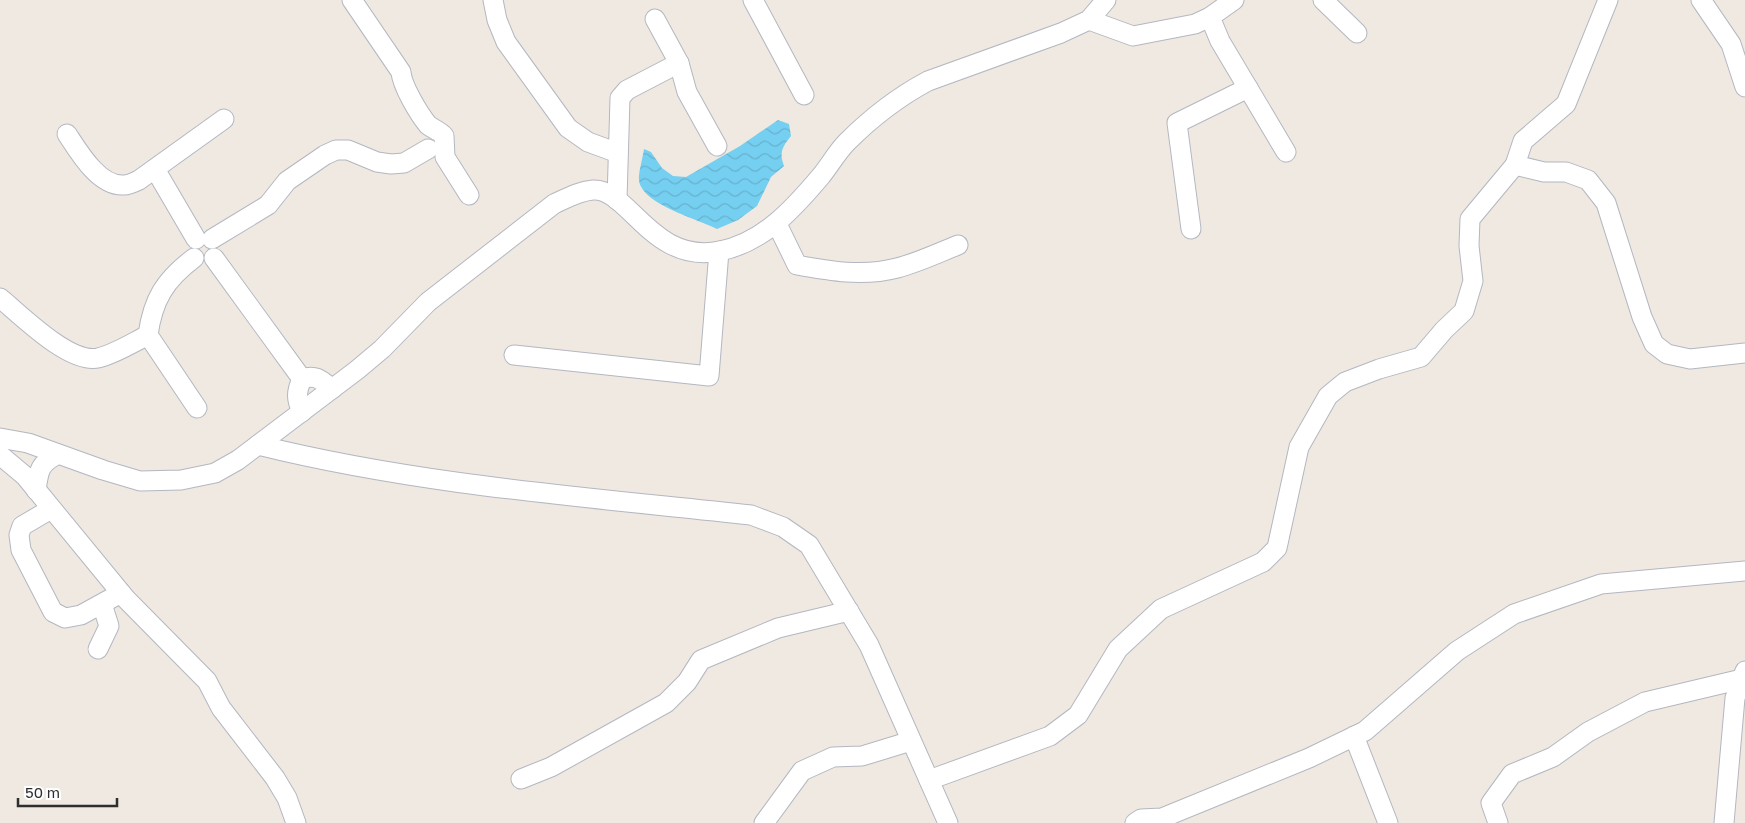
<svg xmlns="http://www.w3.org/2000/svg" width="1745" height="823" font-family="'Golos Text',sans-serif">
  <defs>
    <pattern id="water-waves" width="16" height="10" patternUnits="userSpaceOnUse" patternTransform="scale(1.25)"><rect width="16" height="10" fill="#75cff0"/><path d="M0 5q4-4 8 0t8 0" fill="none" stroke="#66b2ce"/></pattern>
  </defs>
  <rect width="100%" height="100%" fill="#efe9e1"/>
  <!-- water -->
  <path fill="url(#water-waves)" d="M778 120 789 124 791 136C782 147 779 153 784 166L771 177 757 206 738 220 717 229C698 219 641 204 639 180 638 174 643 157 644 149L651 152 662 168 673 176 686 177 740 146Z"/>
  <g fill="none" stroke-linecap="round" stroke-linejoin="round">
    <defs>
      <g id="minor">
        <path d="M352 0 401 72C402 86 419 114 428 125 433 129 440 131 444 136L445 157 469 195"/>
        <polyline points="493,0 497,20 506,42 568,128 588,142 618,153"/>
        <polyline points="753,0 804,95"/>
        <polyline points="1323,0 1357,33"/>
        <polyline points="1701,0 1731,44 1745,87"/>
        <polyline points="1210,17 1220,41 1286,152"/>
        <polyline points="655,19 679,63 687,92 717,146"/>
        <polyline points="1089,20 1133,36 1195,24 1210,17 1234,0"/>
        <path d="M67 134C79 152 99 187 124 185 129 185 135 182 139 180L224 119"/>
        <polyline points="1515,165 1523,141 1566,104 1608,0"/>
        <polyline points="155,169 196,239"/>
        <polyline points="617,200 620,98 627,90 679,63"/>
        <path d="M777 224 797 265C830 271 863 277 897 268 917 263 938 253 958 245"/>
        <polyline points="1191,229 1177,123 1248,88"/>
        <polyline points="212,239 268,205 287,181 325,155 336,150 348,150 377,162 391,164 404,163 428,149"/>
        <path d="M194 258C165 280 153 299 148 335L197 408"/>
        <path d="M214 258 302 379C316 374 321 380 332 389"/>
        <path d="M0 298C21 315 69 364 98 358 115 354 132 343 148 335"/>
        <polyline points="514,355 709,376 719,251"/>
        <path d="M302 412C296 399 296 392 302 379"/>
        <path d="M0 438 28 443 103 470 140 481 181 480 215 473 238 460 357 370 382 349 428 302 554 204C567 198 579 191 593 190 629 188 652 265 720 251 764 242 794 208 821 176 830 165 837 152 847 142 871 118 898 97 928 81L1061 33 1089 20 1106 0"/>
        <path d="M258 445C419 485 586 497 751 515L783 527 809 545 869 645 948 823"/>
        <polyline points="0,455 25,476 126,599 207,681 221,708 275,778 287,798 296,823"/>
        <path d="M36 490C39 470 39 464 58 454"/>
        <polyline points="51,509 22,526 19,535 21,550 53,612 65,618 81,615 121,593"/>
        <polyline points="98,649 109,626 102,604"/>
        <polyline points="1354,736 1388,823"/>
        <polyline points="521,779 551,767 666,703 687,682 701,660 778,628 849,611"/>
        <polyline points="929,780 1050,736 1078,715 1118,649 1161,609 1263,562 1277,548 1299,447 1328,396 1345,382 1379,369 1421,357 1444,330 1464,311 1473,281 1469,246 1470,219 1515,165 1544,172 1566,172 1588,180 1606,203 1642,317 1654,344 1667,354 1690,359 1745,353"/>
        <polyline points="764,823 802,771 833,757 862,756 911,741"/>
        <polyline points="1135,823 1141,819 1162,818 1309,758 1365,731 1457,651 1514,614 1601,584 1745,571"/>
        <polyline points="1498,823 1491,803 1512,774 1553,757 1588,732 1645,702 1742,679"/>
        <polyline points="1724,823 1735,698 1745,671"/>
      </g>
    </defs>
    <!-- minor casing -->
    <use href="#minor" stroke="#b4b7c1" stroke-width="21"/>
    <!-- minor -->
    <use href="#minor" stroke="#fff" stroke-width="19"/>
  </g>
  <!-- scale -->
  <path d="M18 798v8h99v-8" fill="none" stroke="#2e2e2e" stroke-width="2.5"/>
  <text x="25" y="798" font-size="15" fill="#2e2e2e" stroke="#ffffff" stroke-width="4" paint-order="stroke">50 m</text>
</svg>
